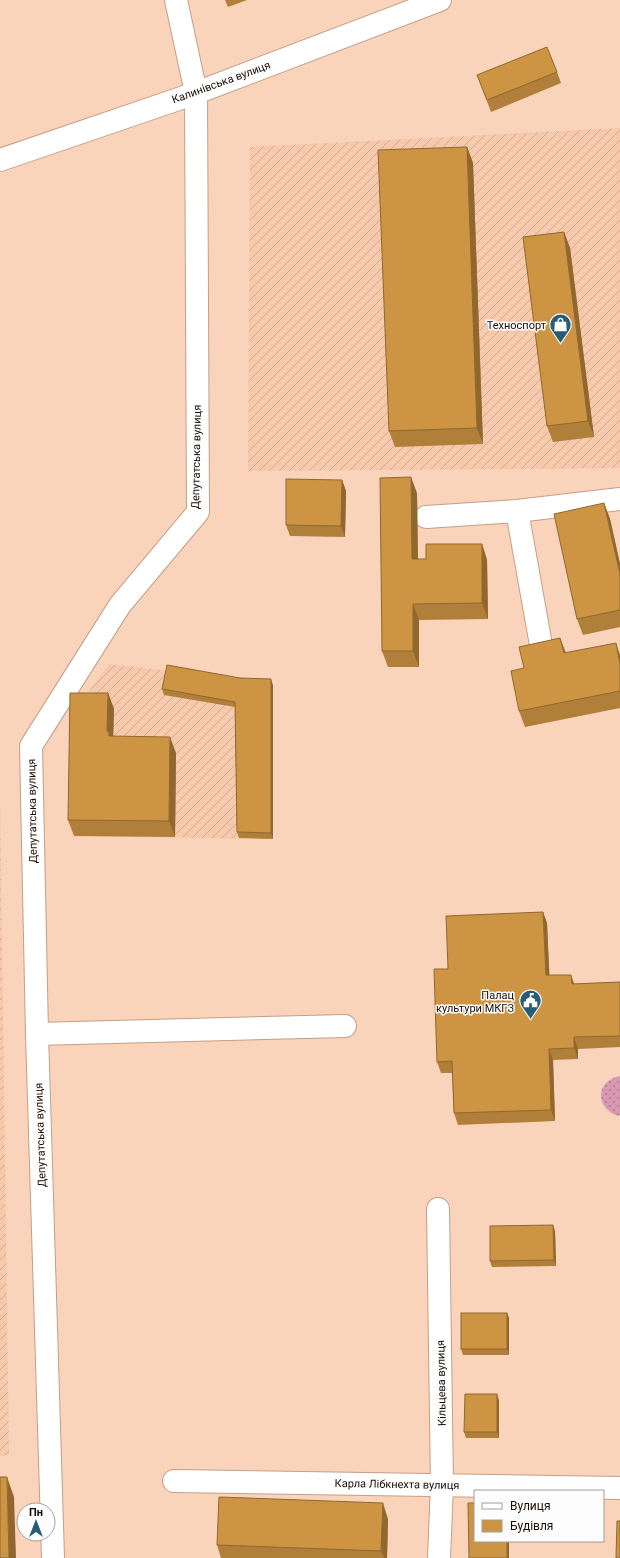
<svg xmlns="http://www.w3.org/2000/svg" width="620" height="1558" font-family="Roboto,sans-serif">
  <defs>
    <pattern id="industrial-furrows" width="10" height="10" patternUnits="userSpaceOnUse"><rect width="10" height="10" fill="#f6c8ac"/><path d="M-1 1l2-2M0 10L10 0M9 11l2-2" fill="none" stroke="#d2ab92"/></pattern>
    <pattern id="grass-dots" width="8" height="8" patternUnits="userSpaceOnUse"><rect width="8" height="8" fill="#d898b2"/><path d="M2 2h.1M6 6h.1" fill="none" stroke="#ae7a8f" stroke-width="1.8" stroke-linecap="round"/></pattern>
  </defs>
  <rect width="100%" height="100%" fill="#fad3bb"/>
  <!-- industrial -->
  <g fill="url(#industrial-furrows)">
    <polygon points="620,128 620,468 248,471 250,147"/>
    <polygon points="109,664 169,671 242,684 273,839 74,836 76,709"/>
    <polygon points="0,797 9,1455 0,1456"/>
  </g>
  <!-- grass -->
  <path fill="url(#grass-dots)" d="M620 1076V1115L618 1116C595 1108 595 1081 620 1076Z"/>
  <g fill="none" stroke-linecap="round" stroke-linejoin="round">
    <defs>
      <g id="minor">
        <polyline points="0,160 196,93 440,0"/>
        <polyline points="426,517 517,511"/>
        <polyline points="541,645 517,511 620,499"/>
        <polyline points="37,1034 345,1026"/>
        <polyline points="438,1209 442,1485 439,1558"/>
        <polyline points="174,1481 620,1488"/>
        <polyline points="53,1558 37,1034 31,746 120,605 198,512 196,93 176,0"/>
      </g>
    </defs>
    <!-- minor casing -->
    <use href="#minor" stroke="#c49f88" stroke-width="24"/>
    <!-- minor -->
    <use href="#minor" stroke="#fff" stroke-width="22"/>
  </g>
  <!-- wall -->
  <g fill="#b07f3a">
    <polygon points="225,0 247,0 228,7"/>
    <polygon points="557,72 561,83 491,112 477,75"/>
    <polygon points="467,147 473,163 483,444 395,447 389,431"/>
    <polygon points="564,232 570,248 594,437 553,442 547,426"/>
    <polygon points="342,480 346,491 345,537 290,536 286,525"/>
    <polygon points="417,493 418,559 426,559 482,544 487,560 488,619 419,620 419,667 388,667 382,651"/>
    <polygon points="604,503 610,519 620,564 620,627 583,635 577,619"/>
    <polygon points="560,638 566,653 620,655 620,708 525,727 519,711 524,668"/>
    <polygon points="273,685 273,839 239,838 237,832 235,707 164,695 162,689"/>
    <polygon points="108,693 114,709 113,736 176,753 175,837 74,836 68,820"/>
    <polygon points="543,912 547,923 549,975 575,984 620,982 620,1047 578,1049 578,1059 553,1060 555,1121 458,1125 454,1113 452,1073 441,1073 437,1062 448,969"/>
    <polygon points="555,1231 556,1266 492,1267 490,1261"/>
    <polygon points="507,1313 509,1318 509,1355 463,1355 461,1349"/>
    <polygon points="499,1400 499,1438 466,1438 464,1432"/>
    <polygon points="388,1519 387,1558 221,1558 217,1545"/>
  </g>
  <!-- shaded-wall -->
  <g fill="#90682f">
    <polygon points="467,147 473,163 483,444 477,428"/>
    <polygon points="564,232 570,248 594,437 588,421"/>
    <polygon points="411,477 417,493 418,575 412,559"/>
    <polygon points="342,480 346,491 345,537 341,526"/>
    <polygon points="604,503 610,519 620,564 620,574"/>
    <polygon points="482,544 487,560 488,619 482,603"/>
    <polygon points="413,604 419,620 419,667 413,651"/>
    <polygon points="560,638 566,654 564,653"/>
    <polygon points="616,643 620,655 620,664"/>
    <polygon points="271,679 273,685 273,839 271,833"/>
    <polygon points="108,693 114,709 113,747 107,731"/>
    <polygon points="170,737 176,753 175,837 169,821"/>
    <polygon points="543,912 547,923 550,987 546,975"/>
    <polygon points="571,975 575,986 572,984"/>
    <polygon points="574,1037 578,1049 578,1059 574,1048"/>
    <polygon points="549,1049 553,1060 555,1121 551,1110"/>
    <polygon points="553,1225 555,1231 556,1266 554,1260"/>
    <polygon points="507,1313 509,1318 509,1355 507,1349"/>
    <polygon points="497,1394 499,1400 499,1438 497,1432"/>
    <polygon points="7,1477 14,1497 16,1558 9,1558"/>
    <polygon points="383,1503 388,1519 387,1558 384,1558 381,1551"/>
    <rect x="507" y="1541" width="2" height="17"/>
  </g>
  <!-- building -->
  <g fill="#cd9443" stroke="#90682f">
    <polygon points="547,47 557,72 487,100 477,75"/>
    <polygon points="467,147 477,428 389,431 378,150"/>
    <polygon points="564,232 588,421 547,426 523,237"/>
    <polygon points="411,477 412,559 426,559 426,544 482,544 482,603 413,604 413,651 382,651 380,478"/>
    <polygon points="286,479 342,480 341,526 286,525"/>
    <polygon points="604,503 620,574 620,610 577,619 554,514"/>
    <polygon points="560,638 564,653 616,643 620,664 620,691 519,711 511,671 524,668 519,647"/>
    <polygon points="167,665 240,678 271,679 271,833 237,832 235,702 162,689"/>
    <polygon points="70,693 108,693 107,731 109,732 109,736 170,737 169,821 68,820"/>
    <polygon points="543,912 546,975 571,975 572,984 620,982 620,1036 574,1037 574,1048 549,1049 551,1110 454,1113 452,1061 437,1062 434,969 448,969 446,916"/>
    <polygon points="553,1225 554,1260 490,1261 490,1226"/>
    <rect x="461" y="1313" width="46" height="36"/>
    <polygon points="465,1394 497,1394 497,1432 464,1432"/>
    <polygon points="0,1477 7,1477 9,1558 0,1558"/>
    <polygon points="219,1497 383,1503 381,1551 217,1545"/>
    <polygon points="468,1503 475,1503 475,1541 507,1541 507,1558 469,1558"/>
    <polygon points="617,1521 620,1521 620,1558 616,1558"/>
  </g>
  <!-- icons -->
  <defs>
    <symbol id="shop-pin" viewBox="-11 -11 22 30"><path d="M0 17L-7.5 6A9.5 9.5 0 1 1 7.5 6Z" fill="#265c77" stroke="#fdfdfd"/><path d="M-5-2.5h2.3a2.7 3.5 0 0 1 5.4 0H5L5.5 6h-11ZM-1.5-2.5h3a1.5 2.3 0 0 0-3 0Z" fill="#fff"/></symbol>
    <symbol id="civic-pin" viewBox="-11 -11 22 30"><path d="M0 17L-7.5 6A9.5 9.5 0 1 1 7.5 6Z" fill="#265c77" stroke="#fdfdfd"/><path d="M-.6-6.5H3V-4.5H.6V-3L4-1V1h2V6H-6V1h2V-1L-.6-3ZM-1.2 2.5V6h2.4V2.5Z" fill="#fff"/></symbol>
  </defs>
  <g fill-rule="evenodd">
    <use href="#shop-pin" x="548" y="312" width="25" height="34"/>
    <use href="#civic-pin" x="518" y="988" width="25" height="34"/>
  </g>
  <g text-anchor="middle" stroke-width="3" stroke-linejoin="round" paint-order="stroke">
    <!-- street labels -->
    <g font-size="11" fill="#190c05" stroke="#fdfdfd">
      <text transform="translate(221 82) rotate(-20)" y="4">Калинівська вулиця</text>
      <text transform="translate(196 457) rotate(-89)" y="4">Депутатська вулиця</text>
      <text transform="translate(32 811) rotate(-91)" y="4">Депутатська вулиця</text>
      <text transform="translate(40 1135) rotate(-92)" y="4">Депутатська вулиця</text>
      <text transform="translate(441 1383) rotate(-91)" y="4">Кільцева вулиця</text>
      <text transform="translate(397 1484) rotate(1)" y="4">Карла Лібкнехта вулиця</text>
    </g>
    <!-- poi labels -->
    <g font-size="11" fill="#190c05" stroke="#fdfdfd" text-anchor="end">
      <text x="546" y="329">Техноспорт</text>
      <text x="514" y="999">Палац<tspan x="514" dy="13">культури МКГЗ</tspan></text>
    </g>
  </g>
  <!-- legend -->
  <rect x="474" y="1490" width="130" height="52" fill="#fdfdfd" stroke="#a29d9a"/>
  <rect x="482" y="1503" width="20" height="6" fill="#ffffff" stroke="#a29d9a"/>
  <text x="510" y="1510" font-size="12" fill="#190c05">Вулиця</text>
  <rect x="482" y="1520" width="20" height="12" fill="#cd9443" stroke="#a29d9a"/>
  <text x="510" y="1530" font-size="12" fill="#190c05">Будівля</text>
  <!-- north arrow -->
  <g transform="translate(36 1522)"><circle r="19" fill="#fdfdfd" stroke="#a29d9a"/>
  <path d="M0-3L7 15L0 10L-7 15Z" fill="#265c77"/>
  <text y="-6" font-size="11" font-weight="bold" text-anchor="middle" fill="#190c05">Пн</text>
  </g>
</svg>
